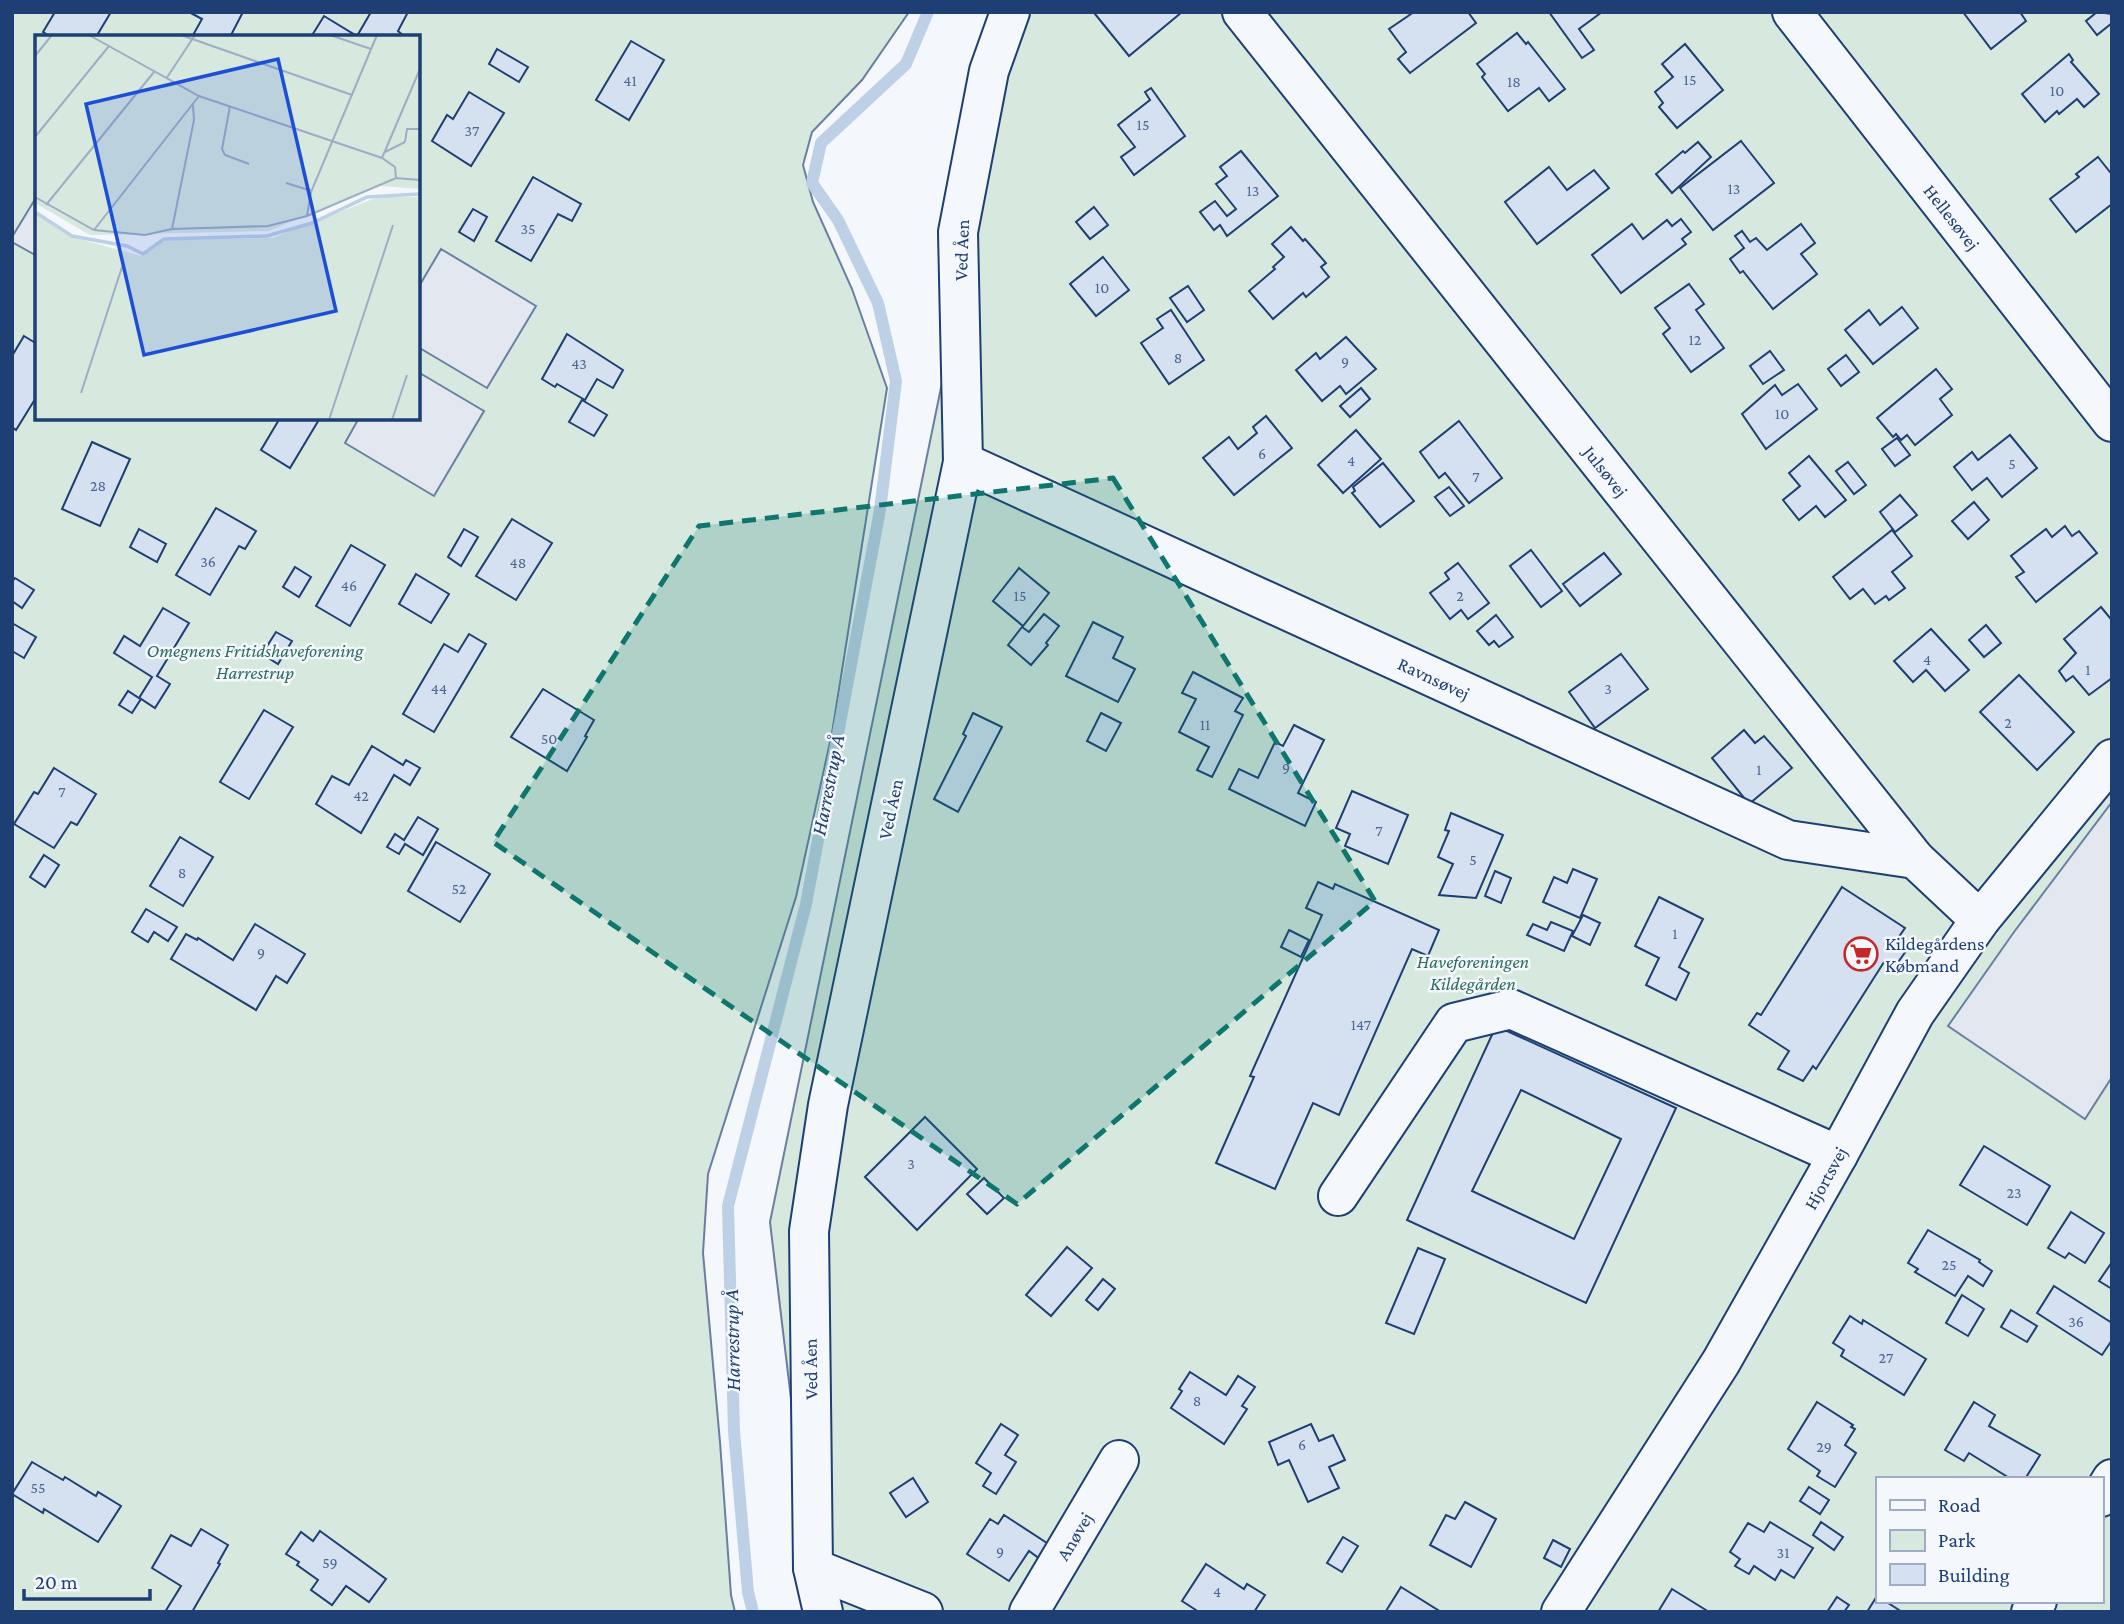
<svg xmlns="http://www.w3.org/2000/svg" width="2124" height="1624" font-family="'Crimson Pro',serif">
  <rect width="100%" height="100%" fill="#f4f7fb"/>
  <!-- green -->
  <g fill="#d7e8df" stroke="#687fa3" stroke-width="2" fill-rule="evenodd">
    <path d="M12 12H909L862 80 812 132 803 165 813 202 852 289 887 388 832 733 796 897 708 1174 703 1253 720 1442 731 1595 735 1612H12ZM37 37H418V418H37Z"/>
    <path d="M1018 12H2112V1612H819L810 1559 770 1222ZM1877 1479H2101V1601H1877Z"/>
  </g>
  <!-- parking -->
  <g fill="#e3e8f0" stroke="#687fa3" stroke-width="2">
    <polygon points="37,196 37,256 12,242 12,237"/>
    <polygon points="441,249 536,306 487,388 418,347 418,288"/>
    <polygon points="418,372 484,411 434,496 345,443 359,418 418,418"/>
    <polygon points="2112,802 2112,1077 2085,1119 1948,1026 2014,932"/>
  </g>
  <g fill="none" stroke-linecap="round" stroke-linejoin="round">
    <!-- stream -->
    <polyline stroke="#bed0e5" stroke-width="12" points="753,1612 748,1592 734,1431 728,1206 806,904 880,510 896,381 878,303 838,220 812,183 821,143 906,64 928,12"/>
  </g>
  <!-- building -->
  <g fill="#d5e0f0" stroke="#1d3f73" stroke-width="2" fill-rule="evenodd">
    <polygon points="55,12 111,12 96,37 51,37 43,32"/>
    <polygon points="189,12 243,12 230,37 192,37 202,19"/>
    <polygon points="371,12 408,12 398,31 405,37 311,37 324,16 357,36"/>
    <polygon points="1097,12 1182,12 1129,56 1095,14"/>
    <polygon points="1414,12 1468,12 1476,23 1410,73 1398,59 1406,52 1389,29"/>
    <polygon points="1549,12 1602,12 1579,29 1594,50 1582,58"/>
    <polygon points="1963,12 2020,12 2026,21 1991,49"/>
    <polygon points="2097,12 2112,14 2112,23 2097,35 2086,21"/>
    <polygon points="1517,33 1526,44 1528,42 1565,89 1549,101 1539,88 1508,111 1482,77 1485,74 1477,64"/>
    <polygon points="631,41 664,60 629,120 596,100"/>
    <polygon points="1685,44 1723,90 1677,128 1659,107 1663,103 1655,92 1673,77 1662,64"/>
    <polygon points="497,49 528,67 519,82 489,64"/>
    <polygon points="2069,54 2073,60 2071,62 2099,94 2084,107 2077,99 2059,114 2057,111 2045,122 2022,94"/>
    <polygon points="1151,88 1185,136 1134,175 1121,157 1135,147 1118,125 1150,100 1145,92"/>
    <polygon points="469,92 504,113 471,166 432,141 447,115 453,119"/>
    <polygon points="1741,141 1774,183 1713,230 1680,188"/>
    <polygon points="1698,142 1711,157 1672,193 1656,174 1683,151 1685,153"/>
    <polygon points="1241,151 1278,196 1227,236 1220,225 1214,230 1200,212 1215,201 1227,216 1236,209 1216,184 1227,176 1220,167"/>
    <polygon points="2098,157 2110,172 2112,171 2112,204 2076,232 2050,199 2079,177 2076,174"/>
    <polygon points="1549,167 1567,190 1594,170 1609,188 1537,244 1505,202"/>
    <polygon points="533,177 581,204 572,221 558,214 531,261 496,241"/>
    <polygon points="1094,207 1108,225 1090,239 1076,222"/>
    <polygon points="473,209 487,217 474,241 459,232"/>
    <polygon points="1681,219 1691,232 1682,239 1686,244 1621,293 1592,255 1632,224 1643,239 1667,220 1672,226"/>
    <polygon points="1801,224 1815,243 1801,254 1817,274 1773,309 1743,271 1740,273 1730,259 1744,248 1735,236 1742,231 1750,242 1756,238 1767,250"/>
    <polygon points="1291,227 1303,241 1305,239 1326,263 1321,267 1329,277 1306,297 1303,293 1273,319 1249,291 1275,269 1273,267 1284,257 1272,244"/>
    <polygon points="1103,257 1129,290 1096,316 1070,284"/>
    <polygon points="1689,284 1704,304 1696,310 1724,348 1691,372 1663,334 1670,328 1655,308"/>
    <polygon points="1188,286 1204,310 1187,322 1170,298"/>
    <polygon points="1902,307 1918,328 1873,364 1845,330 1869,310 1880,325"/>
    <polygon points="1171,310 1204,360 1169,384 1141,343 1163,328 1157,319"/>
    <polygon points="567,334 623,370 613,388 597,379 585,400 557,384 555,387 542,379"/>
    <polygon points="24,336 37,344 37,396 16,430 12,427 12,356"/>
    <polygon points="1346,337 1376,369 1346,394 1340,386 1322,401 1296,370 1316,353 1320,359"/>
    <polygon points="1770,351 1784,370 1763,384 1750,366"/>
    <polygon points="1846,355 1859,372 1841,386 1828,369"/>
    <polygon points="1936,369 1952,389 1940,399 1952,415 1915,445 1907,435 1901,440 1896,434 1893,437 1877,418"/>
    <polygon points="1798,384 1817,409 1766,449 1742,414 1775,385 1782,395"/>
    <polygon points="1361,388 1370,399 1350,417 1340,406"/>
    <polygon points="582,400 607,415 594,436 569,422"/>
    <polygon points="1266,416 1292,448 1234,495 1203,458 1229,437 1238,449 1257,433 1253,427"/>
    <polygon points="280,418 320,418 290,468 261,450"/>
    <polygon points="1459,421 1502,478 1469,503 1445,473 1439,478 1420,452"/>
    <polygon points="1356,430 1381,459 1343,493 1318,465"/>
    <polygon points="2010,435 2037,468 2002,497 1987,478 1972,490 1954,467 1972,452 1978,460"/>
    <polygon points="1897,438 1910,455 1895,466 1882,449"/>
    <polygon points="92,442 130,459 100,526 62,509"/>
    <polygon points="1809,456 1846,500 1825,517 1816,506 1799,520 1783,500 1800,486 1789,473"/>
    <polygon points="1848,462 1866,485 1854,494 1836,471"/>
    <polygon points="1383,463 1414,501 1380,527 1352,493 1355,491 1353,487"/>
    <polygon points="1449,487 1464,506 1450,516 1435,497"/>
    <polygon points="1900,495 1917,515 1895,532 1880,512"/>
    <polygon points="1974,502 1989,520 1968,539 1952,521"/>
    <polygon points="216,508 256,531 245,549 239,546 210,595 176,575"/>
    <polygon points="512,519 552,543 516,600 476,576"/>
    <polygon points="2065,526 2072,536 2079,531 2097,553 2036,602 2016,577 2024,572 2011,556 2046,529 2052,537"/>
    <polygon points="139,529 166,544 157,562 130,547"/>
    <polygon points="464,529 478,537 461,566 448,557"/>
    <polygon points="1892,530 1912,556 1892,572 1905,588 1889,600 1886,596 1875,604 1863,589 1850,599 1833,577"/>
    <polygon points="351,545 385,565 350,626 316,606"/>
    <polygon points="1531,550 1562,591 1541,607 1510,566"/>
    <polygon points="1604,553 1621,574 1580,606 1563,584"/>
    <polygon points="1458,563 1489,603 1468,619 1461,610 1450,619 1430,593 1449,579 1445,573"/>
    <polygon points="295,567 311,577 299,597 283,587"/>
    <polygon points="1019,568 1049,593 1023,626 993,601"/>
    <polygon points="416,574 449,594 431,623 399,604"/>
    <polygon points="15,578 34,590 22,608 12,601 12,582"/>
    <polygon points="2101,607 2110,618 2112,616 2112,678 2089,695 2073,676 2066,681 2059,671 2076,653 2064,639"/>
    <polygon points="163,608 189,623 157,676 170,684 155,708 141,699 132,713 119,705 128,691 139,698 152,677 114,653 124,636 140,646"/>
    <polygon points="1044,614 1059,626 1046,643 1048,645 1031,665 1008,645 1022,627 1029,632"/>
    <polygon points="1496,615 1513,637 1499,647 1494,641 1489,645 1477,631"/>
    <polygon points="1093,622 1123,637 1113,658 1135,669 1118,702 1066,676"/>
    <polygon points="12,623 36,637 24,658 12,651"/>
    <polygon points="1986,625 2001,643 1984,657 1969,640"/>
    <polygon points="1931,629 1969,670 1945,691 1926,670 1913,682 1894,661"/>
    <polygon points="276,632 292,641 278,664 262,654"/>
    <polygon points="469,634 486,644 434,732 403,714 444,644 458,652"/>
    <polygon points="1621,654 1648,689 1595,728 1569,692"/>
    <polygon points="1193,672 1243,698 1235,711 1243,715 1212,777 1197,770 1209,747 1179,732 1196,699 1182,693"/>
    <polygon points="2019,675 2074,732 2037,770 1980,712"/>
    <polygon points="543,689 594,720 585,736 587,737 567,771 511,737"/>
    <polygon points="264,710 293,727 249,799 220,782"/>
    <polygon points="973,713 1002,727 958,812 934,799 966,736 963,734"/>
    <polygon points="1101,713 1121,723 1106,751 1087,741"/>
    <polygon points="1294,725 1324,740 1298,793 1316,802 1305,826 1229,789 1239,769 1258,778 1275,742 1283,746"/>
    <polygon points="1744,730 1755,743 1764,736 1792,768 1749,804 1712,758"/>
    <polygon points="372,746 403,765 406,760 420,768 410,785 394,775 361,833 316,804 332,776 349,785"/>
    <polygon points="54,768 96,794 77,825 71,822 54,848 14,824 34,792 38,794"/>
    <polygon points="1352,791 1408,815 1388,864 1345,846 1350,834 1336,828"/>
    <polygon points="1451,813 1503,835 1476,898 1439,895 1453,864 1438,857 1449,831 1445,830"/>
    <polygon points="418,817 438,829 423,855 405,844 399,854 387,847 395,834 404,840"/>
    <polygon points="180,837 213,857 183,906 150,886"/>
    <polygon points="436,842 490,874 460,922 408,891"/>
    <polygon points="44,855 59,865 45,887 30,877"/>
    <polygon points="1573,869 1597,879 1580,918 1543,902 1554,877 1567,883"/>
    <polygon points="1495,871 1511,878 1501,903 1485,896"/>
    <polygon points="1318,882 1333,889 1335,884 1439,930 1428,956 1412,949 1339,1115 1313,1103 1275,1189 1216,1163 1254,1077 1250,1076 1322,915 1306,908"/>
    <polygon points="1842,887 1905,928 1894,944 1906,951 1894,968 1884,962 1816,1069 1813,1066 1803,1081 1778,1069 1789,1051 1749,1025 1757,1013 1761,1015"/>
    <polygon points="1659,897 1703,919 1679,967 1689,973 1676,1000 1646,985 1659,958 1635,946"/>
    <polygon points="146,909 177,927 168,941 154,932 148,942 132,932"/>
    <polygon points="1583,915 1600,923 1590,945 1572,936"/>
    <polygon points="1551,922 1573,931 1564,951 1527,935 1533,924 1547,930"/>
    <polygon points="255,924 305,954 287,983 276,976 256,1010 171,959 186,934 197,940 198,938 233,960"/>
    <polygon points="1289,930 1309,940 1301,957 1281,947"/>
    <path d="M1496 1026 1676 1108 1586 1303 1407 1220ZM1521 1090 1621 1139 1574 1239 1472 1191Z"/>
    <polygon points="925,1117 977,1169 917,1230 865,1177"/>
    <polygon points="1984,1146 2050,1186 2027,1225 1960,1185"/>
    <polygon points="984,1178 1004,1198 987,1214 967,1194"/>
    <polygon points="2071,1212 2104,1233 2085,1263 2069,1253 2065,1258 2048,1248"/>
    <polygon points="1928,1230 1980,1260 1979,1262 1992,1271 1983,1286 1968,1276 1955,1296 1915,1272 1918,1269 1908,1263"/>
    <polygon points="1067,1247 1092,1268 1051,1316 1026,1295"/>
    <polygon points="1418,1248 1445,1259 1414,1334 1386,1323"/>
    <polygon points="2112,1262 2112,1289 2099,1281"/>
    <polygon points="1103,1279 1115,1289 1098,1310 1086,1300"/>
    <polygon points="2054,1286 2112,1323 2112,1340 2102,1355 2037,1313"/>
    <polygon points="1962,1295 1984,1309 1968,1336 1946,1323"/>
    <polygon points="2011,1310 2037,1326 2027,1342 2001,1327"/>
    <polygon points="1850,1316 1862,1324 1863,1320 1926,1359 1904,1395 1841,1356 1844,1350 1833,1343"/>
    <polygon points="1190,1372 1226,1395 1238,1376 1255,1387 1242,1406 1247,1409 1224,1444 1171,1408 1182,1391 1179,1389"/>
    <polygon points="1817,1402 1853,1425 1851,1427 1855,1429 1845,1445 1856,1453 1835,1487 1817,1476 1820,1471 1788,1449"/>
    <polygon points="1974,1402 1995,1415 1989,1426 2040,1455 2025,1479 2011,1479 1969,1453 1964,1461 1945,1450"/>
    <polygon points="1001,1424 1018,1435 1005,1455 1016,1462 996,1494 983,1486 991,1473 976,1463"/>
    <polygon points="1311,1424 1319,1441 1333,1435 1345,1460 1329,1467 1339,1488 1308,1502 1289,1460 1278,1465 1269,1442"/>
    <polygon points="32,1462 63,1480 65,1477 96,1496 98,1492 121,1506 98,1542 44,1509 43,1513 12,1494"/>
    <polygon points="913,1478 928,1502 906,1517 890,1493"/>
    <polygon points="1809,1487 1829,1500 1820,1514 1800,1501"/>
    <polygon points="1465,1502 1496,1519 1471,1567 1430,1545 1446,1515 1455,1519"/>
    <polygon points="1004,1515 1050,1545 1040,1559 1029,1551 1009,1581 967,1554 990,1519 998,1524"/>
    <polygon points="1770,1522 1813,1548 1794,1578 1781,1570 1775,1580 1754,1566 1749,1574 1735,1566 1740,1559 1730,1552 1748,1523 1764,1532"/>
    <polygon points="1821,1522 1843,1537 1834,1550 1813,1535"/>
    <polygon points="201,1529 228,1545 218,1563 220,1564 192,1612 165,1612 181,1586 152,1568 171,1535 191,1546"/>
    <polygon points="320,1531 386,1579 369,1602 346,1586 332,1605 311,1590 318,1580 297,1565 299,1562 286,1554 301,1532 313,1541"/>
    <polygon points="1343,1537 1358,1546 1342,1572 1327,1563"/>
    <polygon points="1553,1540 1570,1549 1561,1567 1544,1558"/>
    <polygon points="1206,1564 1244,1589 1247,1584 1265,1595 1254,1612 1199,1612 1182,1601"/>
    <polygon points="1401,1587 1441,1612 1386,1611"/>
    <polygon points="1672,1589 1709,1612 1658,1612"/>
    <polygon points="1877,1596 1877,1601 1885,1601 1902,1612 1867,1612"/>
    <polygon points="1837,1597 1849,1605 1844,1612 1827,1612"/>
  </g>
  <g fill="none" stroke-linecap="round" stroke-linejoin="round">
    <defs>
      <g id="minor">
        <polyline points="1242,12 1915,859 1980,920"/>
        <polyline points="1792,12 2112,422"/>
        <polyline points="963,462 1788,840 1915,859"/>
        <polyline points="1338,1196 1454,1023 1511,1009 1838,1155"/>
        <polyline points="2101,1497 2112,1479"/>
        <polyline points="813,1568 923,1612"/>
        <polyline points="823,1612 813,1568 809,1231 828,1105 963,462 958,232 989,71 1010,12"/>
        <polyline points="1029,1612 1119,1460"/>
        <polyline points="1561,1612 1721,1362 1838,1155 1915,1013 1980,920 2112,759"/>
        <polyline points="2031,1612 2037,1601"/>
      </g>
    </defs>
    <!-- minor casing -->
    <use href="#minor" stroke="#1d3f73" stroke-width="42"/>
    <!-- minor -->
    <use href="#minor" stroke="#f4f7fb" stroke-width="38"/>
  </g>
  <!-- marked area -->
  <path fill="#0f766e" fill-opacity="0.2" stroke="#0f766e" stroke-width="5" stroke-dasharray="14 9" stroke-linejoin="round" d="M1113 478 1375 901 1017 1204 493 842 699 526Z"/>
  <!-- icons -->
  <defs>
    <symbol id="supermarket-ring" viewBox="-11 -11 22 22"><circle r="9.5" fill="#f4f7fb" stroke="#c62828" stroke-width="1.5"/><path d="M-6-5.5h2.5l.6 2H6L4.5 2H-2.5L-4.4-4H-6ZM-1.5 3.2a1.3 1.3 0 1 0 .1 0ZM3 3.2a1.3 1.3 0 1 0 .1 0Z" fill="#c62828"/></symbol>
  </defs>
  <g fill-rule="evenodd">
    <use href="#supermarket-ring" x="1842" y="935" width="38" height="38"/>
  </g>
  <g text-anchor="middle" stroke-width="5" stroke-linejoin="round" paint-order="stroke">
    <!-- number labels -->
    <g font-size="16" fill="#4b6792">
      <text x="1690" y="85">15</text>
      <text x="630" y="86">41</text>
      <text x="1514" y="87">18</text>
      <text x="2057" y="96">10</text>
      <text x="1143" y="130">15</text>
      <text x="472" y="136">37</text>
      <text x="1734" y="194">13</text>
      <text x="1253" y="196">13</text>
      <text x="528" y="234">35</text>
      <text x="1102" y="293">10</text>
      <text x="1695" y="345">12</text>
      <text x="1178" y="363">8</text>
      <text x="1345" y="367">9</text>
      <text x="579" y="369">43</text>
      <text x="1782" y="419">10</text>
      <text x="1262" y="459">6</text>
      <text x="1351" y="466">4</text>
      <text x="2012" y="469">5</text>
      <text x="1476" y="482">7</text>
      <text x="98" y="491">28</text>
      <text x="208" y="567">36</text>
      <text x="518" y="568">48</text>
      <text x="349" y="591">46</text>
      <text x="1020" y="601">15</text>
      <text x="1460" y="601">2</text>
      <text x="1927" y="665">4</text>
      <text x="2088" y="675">1</text>
      <text x="439" y="694">44</text>
      <text x="1608" y="694">3</text>
      <text x="2008" y="728">2</text>
      <text x="1205" y="730">11</text>
      <text x="549" y="744">50</text>
      <text x="1286" y="773">9</text>
      <text x="1759" y="775">1</text>
      <text x="62" y="797">7</text>
      <text x="361" y="801">42</text>
      <text x="1379" y="836">7</text>
      <text x="1473" y="865">5</text>
      <text x="182" y="878">8</text>
      <text x="459" y="894">52</text>
      <text x="1675" y="939">1</text>
      <text x="261" y="958">9</text>
      <text x="1361" y="1030">147</text>
      <text x="911" y="1169">3</text>
      <text x="2014" y="1198">23</text>
      <text x="1949" y="1270">25</text>
      <text x="2076" y="1327">36</text>
      <text x="1886" y="1363">27</text>
      <text x="1197" y="1406">8</text>
      <text x="1302" y="1450">6</text>
      <text x="1824" y="1452">29</text>
      <text x="38" y="1493">55</text>
      <text x="1000" y="1557">9</text>
      <text x="1783" y="1558">31</text>
      <text x="330" y="1568">59</text>
      <text x="1217" y="1597">4</text>
    </g>
    <!-- street labels -->
    <g font-size="19" fill="#1d3f73" stroke="#f4f7fb">
      <text transform="translate(1952 217) rotate(52)" y="7">Hellesøvej</text>
      <text transform="translate(961 250) rotate(-88)" y="7">Ved Åen</text>
      <text transform="translate(1606 471) rotate(52)" y="7">Julsøvej</text>
      <text transform="translate(1434 678) rotate(25)" y="7">Ravnsøvej</text>
      <text transform="translate(890 809) rotate(-78)" y="7">Ved Åen</text>
      <text transform="translate(1825 1178) rotate(-61)" y="7">Hjortsvej</text>
      <text transform="translate(810 1369) rotate(-91)" y="7">Ved Åen</text>
      <text transform="translate(1074 1536) rotate(-59)" y="7">Anøvej</text>
    </g>
    <!-- park labels -->
    <g font-size="19" font-style="italic" fill="#2c6c60" stroke="#f4f7fb">
      <text x="255" y="657">Omegnens Fritidshaveforening<tspan x="255" dy="22">Harrestrup</tspan></text>
      <text x="1473" y="968">Haveforeningen<tspan x="1473" dy="22">Kildegården</tspan></text>
    </g>
    <!-- poi labels -->
    <g font-size="19" fill="#1d3f73" stroke="#f4f7fb" text-anchor="start">
      <text x="1885" y="950">Kildegårdens<tspan x="1885" dy="22">Købmand</tspan></text>
    </g>
    <!-- water labels -->
    <g font-size="21" font-style="italic" fill="#1d3f73" stroke="#f4f7fb">
      <text transform="translate(828 785) rotate(-79)" y="7">Harrestrup Å</text>
      <text transform="translate(732 1340) rotate(-91)" y="7">Harrestrup Å</text>
    </g>
  </g>
  <!-- overview -->
  <g transform="translate(35 35)">
    <rect width="385" height="385" fill="#f4f7fb"/>
    <path d="M0 0H385V154L345 151 233 196 55 200 0 168ZM343 162H385V385H0V178L37 202 106 221 131 205 238 203Z" fill="#d7e8df"/>
    <path fill="none" stroke="#bed0e5" stroke-width="3.5" d="M0 177 37 201 92 211 108 219 129 204 232 201 277 188 332 162 385 159"/>
    <path fill="none" stroke="#9eadc5" stroke-width="2" d="M54 0 164 61 347 123 360 132 361 143M146 0 317 60M295 0 336 14M0 21 17 0M131 44 160 0M195 71 187 114 190 120 214 129M0 102 74 11M370 107 372 94H385M350 117 370 107M347 123 385 34M251 148 277 156M0 162 59 195 110 200 137 194 233 191 272 181 361 143 385 145M11 170 119 37M272 181 276 157 342 0M137 194 159 85 158 70M59 195 164 61M46 358 87 232M294 385 358 190M357 385 372 340"/>
    <path fill="#1d4ed8" fill-opacity="0.15" stroke="#1d4ed8" stroke-width="3.5" d="M243 24 301 276 109 320 51 69Z"/>
    <rect width="385" height="385" fill="none" stroke="#1d3f73" stroke-width="3.5"/>
  </g>
  <!-- border -->
  <rect width="2124" height="1624" fill="none" stroke="#1d3f73" stroke-width="28"/>
  <!-- legend -->
  <rect x="1876" y="1477" width="228" height="126" fill="#f4f7fb" stroke="#9eadc5" stroke-width="2"/>
  <rect x="1890" y="1500" width="35" height="10" fill="#f4f7fb" stroke="#9eadc5" stroke-width="2"/>
  <text x="1938" y="1512" font-size="21" fill="#1d3f73">Road</text>
  <rect x="1890" y="1530" width="35" height="21" fill="#d7e8df" stroke="#9eadc5" stroke-width="2"/>
  <text x="1938" y="1547" font-size="21" fill="#1d3f73">Park</text>
  <rect x="1890" y="1564" width="35" height="21" fill="#d5e0f0" stroke="#9eadc5" stroke-width="2"/>
  <text x="1938" y="1582" font-size="21" fill="#1d3f73">Building</text>
  <!-- scale -->
  <path d="M24 1589v10h126v-10" fill="none" stroke="#1d3f73" stroke-width="3.5"/>
  <text x="35" y="1589" font-size="21" fill="#1d3f73" stroke="#f4f7fb" stroke-width="5" paint-order="stroke">20 m</text>
</svg>
